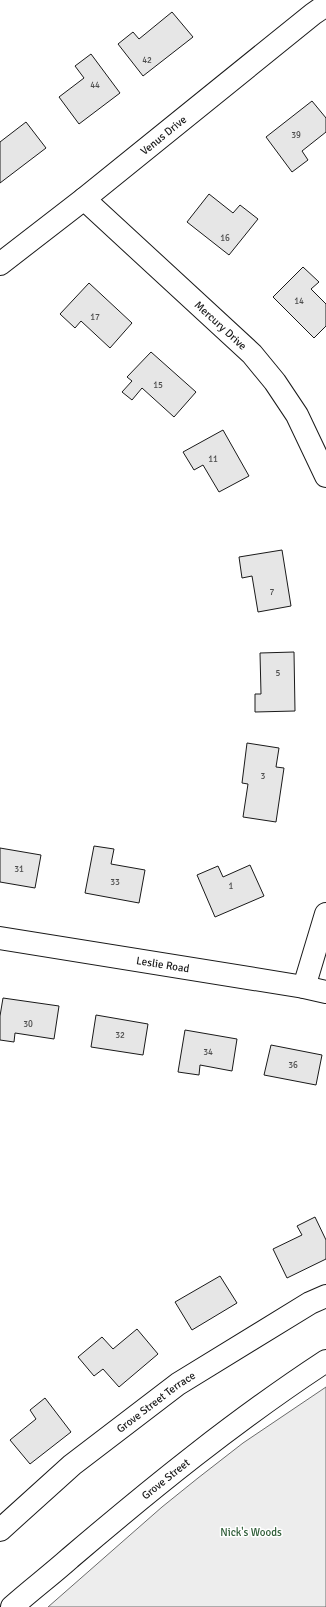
<svg xmlns="http://www.w3.org/2000/svg" width="326" height="1607" font-family="Signika,sans-serif">
  <rect width="100%" height="100%" fill="#fff"/>
  <!-- built -->
  <polygon fill="#ededed" stroke="#6a6a6a" points="326,1387 326,1607 48,1607 162,1507 198,1478 243,1443"/>
  <!-- building -->
  <g fill="#e6e6e6" stroke="#1a1a1a">
    <polygon points="172,12 193,37 143,76 118,44 133,32 139,39"/>
    <polygon points="91,54 120,93 79,124 59,97 84,78 75,66"/>
    <polygon points="312,101 326,118 326,132 302,151 308,160 292,172 266,137"/>
    <polygon points="26,122 46,148 0,183 0,142"/>
    <polygon points="209,194 233,213 240,205 258,219 229,255 187,222"/>
    <polygon points="303,267 319,282 311,289 326,304 326,326 314,338 273,297"/>
    <polygon points="89,283 132,323 110,348 81,321 75,328 60,314"/>
    <polygon points="151,352 196,392 174,417 142,388 132,400 122,392 132,381 127,377"/>
    <polygon points="223,430 249,476 219,492 203,465 194,470 183,452"/>
    <polygon points="282,550 291,606 258,612 252,576 242,578 239,557"/>
    <polygon points="294,652 295,711 255,712 255,694 261,694 260,653"/>
    <polygon points="247,743 279,748 276,767 284,768 276,822 243,817 248,784 242,783"/>
    <polygon points="94,846 114,849 111,864 145,870 139,903 85,893"/>
    <polygon points="0,848 41,855 35,888 0,882"/>
    <polygon points="250,865 264,896 215,917 197,875 218,866 223,877"/>
    <polygon points="3,998 59,1006 54,1039 15,1033 14,1042 0,1040 0,1016"/>
    <polygon points="96,1015 148,1024 143,1055 91,1047"/>
    <polygon points="185,1030 237,1039 232,1071 200,1065 199,1075 178,1072"/>
    <polygon points="271,1045 322,1055 316,1085 264,1075"/>
    <polygon points="315,1217 326,1240 326,1259 287,1278 273,1249 302,1235 297,1226"/>
    <polygon points="220,1276 237,1303 192,1330 175,1302"/>
    <polygon points="137,1329 158,1354 119,1387 103,1369 94,1376 78,1357 102,1337 113,1349"/>
    <polygon points="45,1398 71,1432 30,1464 10,1440 36,1419 30,1410"/>
  </g>
  <g fill="none" stroke-linecap="round" stroke-linejoin="round">
    <defs>
      <g id="minor">
        <path id="s1" d="M84 199 252 354 275 382 297 415 326 476"/>
        <path id="s2" d="M0 264 84 199 313 14 326 5"/>
        <path id="s3" d="M0 938 304 987 326 992"/>
        <polyline points="304,987 326,914"/>
        <path id="s4" d="M0 1530 72 1465 178 1384 310 1303 326 1296"/>
      </g>
      <g id="major">
        <path id="s5" d="M12 1607C31 1590 51 1575 70 1558 152 1488 236 1420 326 1361"/>
      </g>
    </defs>
    <!-- minor casing -->
    <use href="#minor" stroke="#1a1a1a" stroke-width="24"/>
    <!-- major casing -->
    <use href="#major" stroke="#1a1a1a" stroke-width="24"/>
    <!-- minor -->
    <use href="#minor" stroke="#fff" stroke-width="22"/>
    <!-- major -->
    <use href="#major" stroke="#fff" stroke-width="22"/>
  </g>
  <g text-anchor="middle" stroke-width="3" stroke-linejoin="round" paint-order="stroke">
    <!-- number labels -->
    <g font-size="9" fill="#4d4d4d">
      <text x="147" y="63">42</text>
      <text x="95" y="88">44</text>
      <text x="296" y="138">39</text>
      <text x="225" y="241">16</text>
      <text x="299" y="304">14</text>
      <text x="95" y="320">17</text>
      <text x="158" y="388">15</text>
      <text x="213" y="462">11</text>
      <text x="272" y="595">7</text>
      <text x="278" y="676">5</text>
      <text x="263" y="779">3</text>
      <text x="19" y="872">31</text>
      <text x="115" y="885">33</text>
      <text x="231" y="889">1</text>
      <text x="28" y="1027">30</text>
      <text x="120" y="1038">32</text>
      <text x="208" y="1055">34</text>
      <text x="293" y="1068">36</text>
    </g>
    <!-- street labels -->
    <g font-size="11" fill="#1a1a1a" stroke="#fff">
      <text dy="4" stroke="none"><textPath href="#s2" startOffset="208">Venus Drive</textPath></text>
      <text dy="4" stroke="none"><textPath href="#s1" startOffset="186">Mercury Drive</textPath></text>
      <text dy="4" stroke="none"><textPath href="#s3" startOffset="165">Leslie Road</textPath></text>
      <text dy="4" stroke="none"><textPath href="#s4" startOffset="202">Grove Street Terrace</textPath></text>
      <text dy="4" stroke="none"><textPath href="#s5" startOffset="200">Grove Street</textPath></text>
    </g>
    <!-- park labels -->
    <g font-size="11" fill="#2b5a34" stroke="#fff">
      <text x="251" y="1536">Nick's Woods</text>
    </g>
  </g>
</svg>
